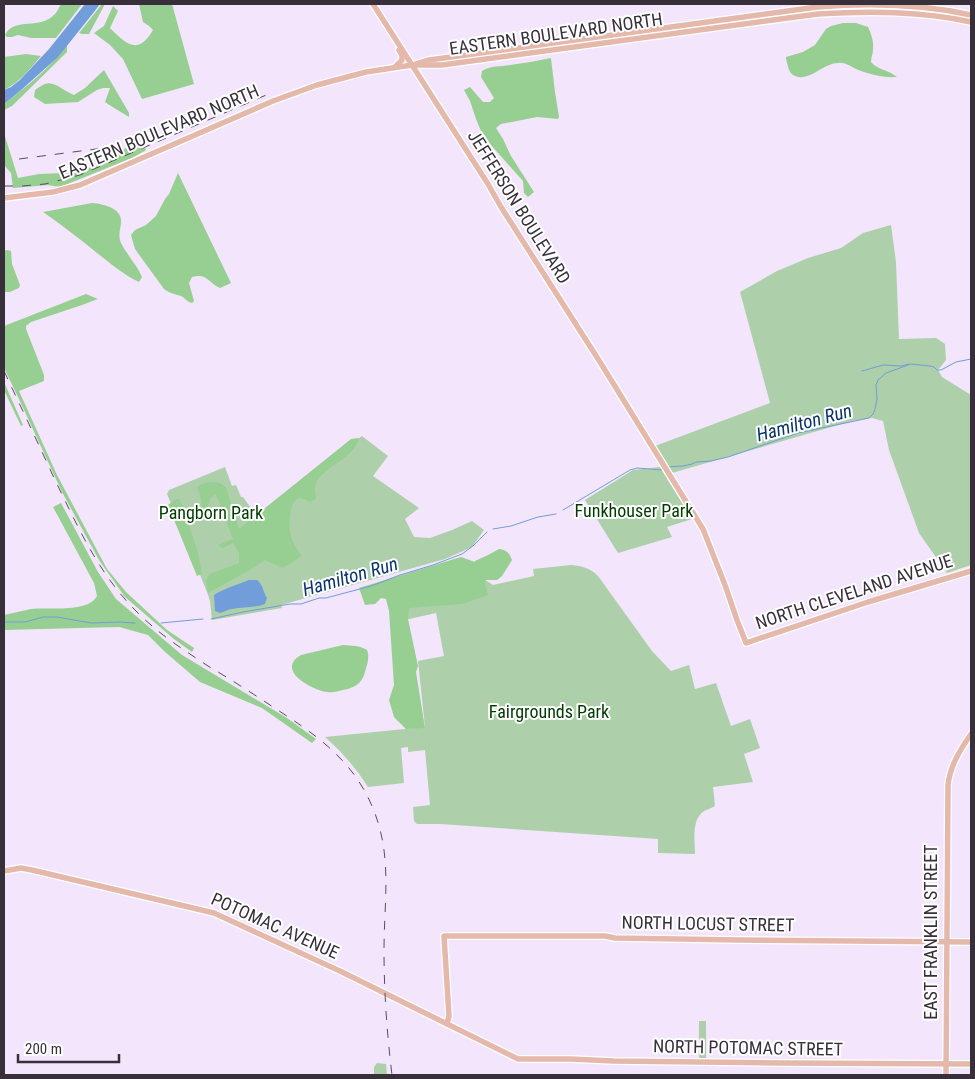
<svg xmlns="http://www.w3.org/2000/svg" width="975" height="1079" font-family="'Roboto Condensed',sans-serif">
  <rect width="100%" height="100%" fill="#f3e5fb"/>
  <!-- green -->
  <g fill="#add0aa">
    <polygon points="891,225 896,262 899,339 936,338 945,344 946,360 938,370 942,377 971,395 971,565 947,573 919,533 889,450 883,421 872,418 852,421 672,473 655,446 770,403 740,292 777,271 808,258 841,248 863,233"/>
    <polygon points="362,436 388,456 373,476 419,508 405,519 414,537 430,538 452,530 472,521 484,530 472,547 445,559 281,605 282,608 212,620 210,601 207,592 167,494 169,490 225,467 232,486 236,485 241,497 243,497 256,515"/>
    <polygon points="660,467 692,519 667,527 672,537 618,553 585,500 633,470"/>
    <path d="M571 565C582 566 590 568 598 576L652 651 671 671 689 665 695 689 716 683 731 726 750 719 760 748 744 754 753 782 713 787 715 806C712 808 708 809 704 811 691 820 695 840 695 854L658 853V839L440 824H417L414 821 413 807 430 805 425 750 408 752V747L401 748 404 783 368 787C356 768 342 752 325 737L425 727 418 661 444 656 436 613 400 621 395 592 487 581 493 585 534 576 533 569Z"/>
    <polygon points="699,1021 706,1021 706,1059 701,1059 699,1058"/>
    <polygon points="377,1063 386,1064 387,1075 374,1075 374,1067"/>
  </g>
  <!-- forest -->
  <g fill="#96cf91">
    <path d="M61 4H82L56 38H31L18 35 12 37H7L5 35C15 16 40 31 55 14 58 11 59 7 61 4Z"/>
    <polygon points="102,4 105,4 89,34 82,34 79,33"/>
    <path d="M139 4H172L194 84 142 99 123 59 110 45 94 33 104 26 113 6 118 11 110 28C126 44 138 56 153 30L149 26 143 22Z"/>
    <path d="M843 23H856L868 27C871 33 874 42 873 49 873 54 871 57 871 62 878 70 889 70 897 77 882 78 869 74 856 69 850 66 844 62 838 63 823 63 810 82 795 76 788 73 788 65 786 59V57L803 52 815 45 826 29 831 26Z"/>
    <path d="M67 45V52L12 106 4 110V104C26 87 50 68 67 45Z"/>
    <path d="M26 54 41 56C30 69 20 82 4 90V57Z"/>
    <path d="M551 58 555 92 559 117 558 119 537 117 501 124 496 128 503 139 511 156 534 192 528 197 524 193 523 181 483 136 476 119 470 101 464 90 470 87 483 102H490L494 98 481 77 482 71C492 65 500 67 510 65 524 63 537 61 551 58Z"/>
    <path d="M104 70 129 113V117L111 106 105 102 110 88H103L97 90 78 102 45 104 34 97 35 90C38 88 42 85 45 84 54 80 65 92 74 95L85 88Z"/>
    <polygon points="4,133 18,178 39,174 64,173 103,165 114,152 143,143 146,150 132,158 60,187 48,185 13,188 11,173 4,165"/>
    <path d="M178 173 231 283 220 288C208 283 208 273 192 277L189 283 194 301 192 303C187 302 185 298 181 296 175 294 169 293 164 289L135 249 131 235 135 230 146 225 156 216 165 199 169 194Z"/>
    <path d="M92 203C103 204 123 208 121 223 120 231 118 236 121 243 127 255 137 265 142 277L139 282C124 275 110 263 97 253 80 239 62 225 43 212Z"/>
    <polygon points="7,250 11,251 12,264 20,285 19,288 10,292 4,292 4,251"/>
    <polygon points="86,294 98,299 82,305 31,322 26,326 26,329 44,375 44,381 19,391 57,475 107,569 126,592 167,630 194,648 192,652 174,639 125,597 99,560 62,492 19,399 4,368 4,326"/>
    <polygon points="4,382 23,425 21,426 4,390"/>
    <path d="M359 438C354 460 318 468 315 487 314 491 316 496 316 499L310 502 304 499 298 498C292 503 291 508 290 515 288 534 292 542 302 556L283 568 265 560 248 571 208 593 206 581 210 574 239 563V553L233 543 223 548 218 545 233 539C227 524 223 508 215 494L210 499 207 510 201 512V499L197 487C207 481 216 479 226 487L239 529 351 439Z"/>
    <polygon points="176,499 179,499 185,510 190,529 198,553 202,574 197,576 168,505"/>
    <path d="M61 503 98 572 116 599 182 655 287 718 316 739 312 743 262 708 200 682 164 651 148 635 119 627 4 630V615C13 613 22 611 31 609 49 607 88 613 97 596L94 583 53 507Z"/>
    <path d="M499 549C506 550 509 552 512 560L502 576 497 580H486L485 583 488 595 462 604 409 608 408 619 418 666 416 672 425 728 406 729 394 717 389 700 394 685 389 611 386 599 381 598 375 604 365 605 359 588 461 557 475 562V561L488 555Z"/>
    <path d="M343 645C352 646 359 645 367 650 370 657 367 665 365 672 362 684 354 688 343 690 338 691 333 693 327 692 312 690 275 670 301 655Z"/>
  </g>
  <!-- water -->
  <g fill="#719ddb">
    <polygon points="85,4 100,4 94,12 58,57 20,91 4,104 4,90 11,87 20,80 49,49"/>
    <path d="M249 580H257C263 584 263 592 267 598L265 604C254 608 244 607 232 609 228 609 224 612 220 613L215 611 214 595C225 588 237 585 249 580Z"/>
  </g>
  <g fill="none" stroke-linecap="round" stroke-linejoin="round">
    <!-- stream -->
    <g stroke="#719ddb" stroke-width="1">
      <polyline points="862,371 883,365 901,366 909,364"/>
      <polyline points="668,467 683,466 692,464 696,462 711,461 728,457 798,433 869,418 873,414 875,409 877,399 876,385 878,380 886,373 911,364 930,366 934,367 937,370 941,370 956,362 971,359"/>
      <polyline points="563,510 630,470 637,468 662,470"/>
      <polyline points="493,529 511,526 538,517 556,514"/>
      <polyline points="211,619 243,612 290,604 301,604 319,598 326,598 371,586 400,575 433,565 462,554 473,546 487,532"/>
      <polyline points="4,622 25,622 43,617 57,617 91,623 119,622 135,623"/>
      <polyline points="161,623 203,619"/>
    </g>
    <defs>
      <g id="major">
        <polyline points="373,4 488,184 501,207 600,362 703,529 725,585 737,620 746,643 868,602 971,571"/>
        <path d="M416 64 429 60 817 7C868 3 921 4 971 15"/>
        <polyline points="395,67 402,60 402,55 399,50"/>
        <path d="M4 198 53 192 80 185 273 101 317 85 366 72 412 65H442L818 14C870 11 921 11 971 22"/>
        <polyline points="4,871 21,868 32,870 214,913 342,972 518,1059 570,1059 614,1061 780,1063 971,1064"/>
        <polyline points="447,1024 449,1016 444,936 605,936 615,938 739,940 971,942"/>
        <path d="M946 1075 948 785C950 766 960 750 971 734"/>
      </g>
    </defs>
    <!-- major casing -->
    <use href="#major" stroke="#fff" stroke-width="8"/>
    <!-- major -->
    <use href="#major" stroke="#e4b8aa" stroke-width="5.5"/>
    <!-- rail -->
    <g stroke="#574f5c" stroke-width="1" stroke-dasharray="9 9" stroke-linecap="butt">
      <polyline points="19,159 150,142"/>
      <polyline points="4,186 22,186 45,184 80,175 271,93"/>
      <path d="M4 371C21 407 38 443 55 480 79 529 99 575 139 614 160 635 184 650 208 666 230 679 252 693 273 707 315 734 352 759 372 806 393 855 384 899 384 951 384 992 387 1034 392 1075"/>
    </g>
  </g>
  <g text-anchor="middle" stroke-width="4" stroke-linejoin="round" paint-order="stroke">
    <!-- street labels -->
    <g font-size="18" fill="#37303b" stroke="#fff">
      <text transform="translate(556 34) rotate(-8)" y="6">EASTERN BOULEVARD NORTH</text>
      <text transform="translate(159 132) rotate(-23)" y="6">EASTERN BOULEVARD NORTH</text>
      <text transform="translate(519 207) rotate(58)" y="6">JEFFERSON BOULEVARD</text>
      <text transform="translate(854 592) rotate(-18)" y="6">NORTH CLEVELAND AVENUE</text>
      <text transform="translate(708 924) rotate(1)" y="6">NORTH LOCUST STREET</text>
      <text transform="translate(275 926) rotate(24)" y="6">POTOMAC AVENUE</text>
      <text transform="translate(931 932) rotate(-90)" y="6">EAST FRANKLIN STREET</text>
      <text transform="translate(748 1048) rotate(1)" y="6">NORTH POTOMAC STREET</text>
    </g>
    <!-- park labels -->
    <g font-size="18" fill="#003c00" stroke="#fff">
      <text x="634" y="517">Funkhouser Park</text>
      <text x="211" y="519">Pangborn Park</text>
      <text x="549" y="718">Fairgrounds Park</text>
    </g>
    <!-- water labels -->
    <g font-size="19" font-style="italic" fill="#09346c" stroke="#fff">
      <text transform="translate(804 422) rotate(-15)" y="7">Hamilton Run</text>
      <text transform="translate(350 576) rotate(-16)" y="7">Hamilton Run</text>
    </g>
  </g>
  <!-- border -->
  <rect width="975" height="1079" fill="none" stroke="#37303b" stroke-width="10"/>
  <!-- scale -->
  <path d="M18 1054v8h101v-8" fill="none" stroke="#37303b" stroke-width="2.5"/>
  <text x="25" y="1054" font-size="15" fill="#37303b" stroke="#ffffff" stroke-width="4" paint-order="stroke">200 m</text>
</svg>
